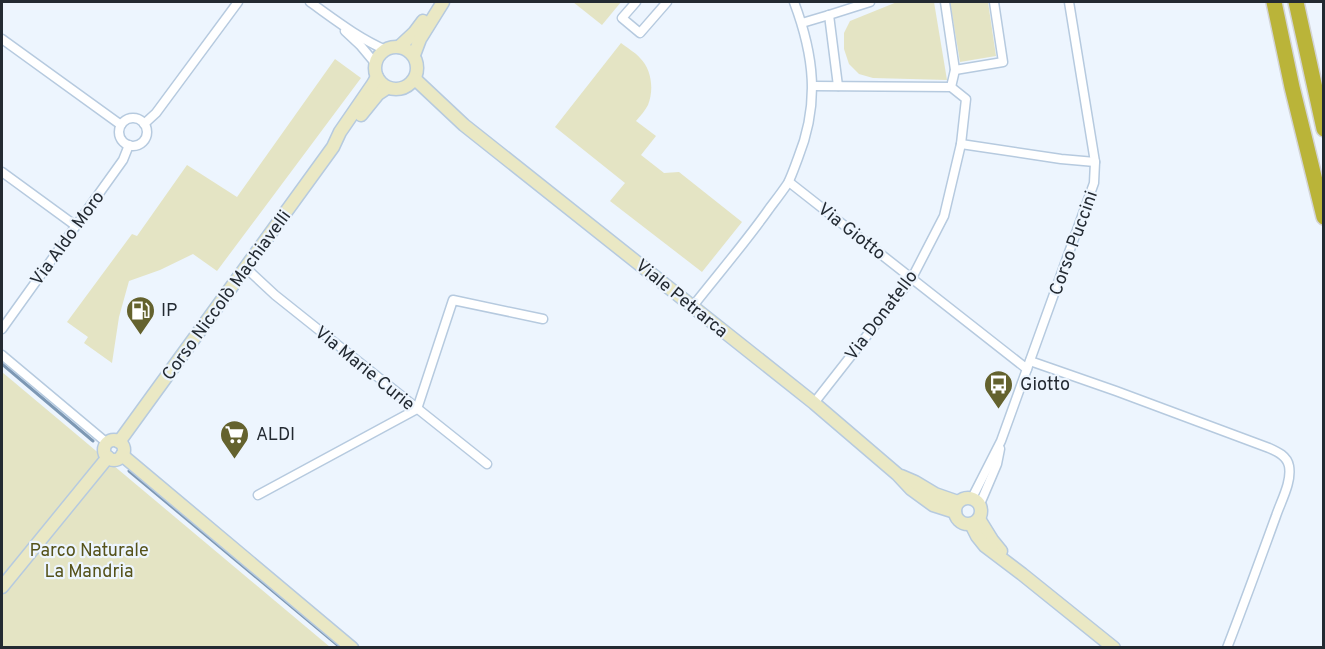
<svg xmlns="http://www.w3.org/2000/svg" width="1325" height="649" font-family="Overpass,sans-serif">
  <rect width="100%" height="100%" fill="#edf5fe"/>
  <!-- green -->
  <g fill="#e4e4c4">
    <polygon points="573,2 621,2 602,25"/>
    <polygon points="897,2 934,2 947,80 873,78 859,74 849,64 844,49 844,33 850,21"/>
    <polygon points="950,2 988,2 996,56 960,62"/>
    <path d="M621 43C627 48 635 52 640 58 652 70 654 90 648 105 645 111 640 116 636 121L656 136 641 155 664 173 679 172 742 222 702 272 610 201 625 183 555 127Z"/>
    <polygon points="335,59 361,78 217,271 193,254 160,270 129,281 119,317 112,363 84,343 88,337 67,322 132,234 137,236 187,165 237,197"/>
    <polygon points="2,372 330,647 2,647"/>
  </g>
  <g fill="none" stroke-linecap="round" stroke-linejoin="round">
    <!-- stream -->
    <g stroke="#7d98b4" stroke-width="3">
      <polyline points="2,364 93,441"/>
      <polyline points="129,471 341,648"/>
    </g>
    <defs>
      <g id="street">
        <path d="M310 2C334 19 358 38 386 50"/>
        <polyline points="636,2 622,18 640,33 667,2"/>
        <polyline points="945,2 955,70 951,87"/>
        <polyline points="829,15 838,86"/>
        <polyline points="802,23 829,15 870,2"/>
        <polyline points="345,31 360,45 375,63"/>
        <polyline points="2,39 121,125"/>
        <polyline points="955,70 1003,62 994,2"/>
        <polyline points="813,86 951,87 966,99 961,144 944,216 912,278 814,403"/>
        <circle cx="133" cy="132" r="14"/>
        <polyline points="144,124 156,113 238,2"/>
        <polyline points="961,144 1061,159 1095,162"/>
        <polyline points="2,172 76,226"/>
        <polyline points="789,182 1027,369"/>
        <polyline points="246,268 275,295 487,464"/>
        <path d="M693 306C718 274 745 243 769 209 775 201 782 192 788 183 792 175 795 166 798 158 820 103 814 55 794 2"/>
        <polyline points="2,329 123,160 129,145"/>
        <polyline points="2,355 107,443"/>
        <path d="M1030 361 1116 391 1269 448C1278 452 1287 456 1289 466 1292 482 1281 501 1276 516 1260 560 1244 604 1227 648"/>
        <polyline points="258,495 417,409 453,300 543,319"/>
        <polyline points="972,498 1001,441 1094,183 1095,162 1069,2"/>
        <polyline points="980,504 997,464 1000,449"/>
      </g>
      <g id="secondary">
        <circle cx="396" cy="68" r="21"/>
        <polyline points="399,47 414,33 423,21"/>
        <polyline points="414,55 420,39 443,2"/>
        <polyline points="415,79 464,125 814,403 897,474 911,489 933,505 955,512"/>
        <polyline points="361,115 378,94 387,88"/>
        <circle cx="114" cy="450" r="10"/>
        <polyline points="119,442 333,147 340,132 373,84 377,77"/>
        <polyline points="122,455 352,648"/>
        <polyline points="901,476 915,482 935,494 958,502"/>
        <circle cx="968" cy="511" r="13"/>
        <polyline points="979,519 992,540 1001,551"/>
        <polyline points="971,524 977,536 985,546 1022,574 1114,648"/>
        <polyline points="2,587 108,457"/>
      </g>
      <g id="highway">
        <polyline points="1274,2 1292,87 1324,217"/>
        <polyline points="1296,2 1324,129"/>
      </g>
    </defs>
    <!-- street casing -->
    <use href="#street" stroke="#b6cadf" stroke-width="11"/>
    <!-- secondary casing -->
    <use href="#secondary" stroke="#b6cadf" stroke-width="15"/>
    <!-- highway casing -->
    <use href="#highway" stroke="#d3d4d6" stroke-width="18"/>
    <!-- street -->
    <use href="#street" stroke="#fff" stroke-width="8"/>
    <!-- secondary -->
    <use href="#secondary" stroke="#eae8c4" stroke-width="12"/>
    <!-- highway -->
    <use href="#highway" stroke="#bab439" stroke-width="15"/>
  </g>
  <!-- icons -->
  <defs>
    <symbol id="fuel-pin" viewBox="-11 -11 22 30"><path d="M0 17L-7.5 6A9.5 9.5 0 1 1 7.5 6Z" fill="#64622e" stroke="#edf5fe"/><path d="M-5.5-6h7V0h2V4h1.3V-2.5L3-4.5l.8-.8L6-3V5H2.5V1h-1V6h-7ZM-4.2-4.7v3.2H.2V-4.7Z" fill="#fff"/></symbol>
    <symbol id="bus-pin" viewBox="-11 -11 22 30"><path d="M0 17L-7.5 6A9.5 9.5 0 1 1 7.5 6Z" fill="#64622e" stroke="#edf5fe"/><path d="M-5-6H5V4H4V6H2V4H-2V6H-4V4H-5ZM-3.5-4V0h7V-4ZM-3.5 1.2v1.5H-2V1.2ZM2 1.2v1.5H3.5V1.2Z" fill="#fff"/></symbol>
    <symbol id="supermarket-pin" viewBox="-11 -11 22 30"><path d="M0 17L-7.5 6A9.5 9.5 0 1 1 7.5 6Z" fill="#64622e" stroke="#edf5fe"/><path d="M-6-5.5h2.5l.6 2H6L4.5 2H-2.5L-4.4-4H-6ZM-1.5 3.2a1.3 1.3 0 1 0 .1 0ZM3 3.2a1.3 1.3 0 1 0 .1 0Z" fill="#fff"/></symbol>
  </defs>
  <g fill-rule="evenodd">
    <use href="#fuel-pin" x="124" y="294" width="33" height="45"/>
    <use href="#bus-pin" x="982" y="368" width="33" height="45"/>
    <use href="#supermarket-pin" x="218" y="418" width="33" height="45"/>
  </g>
  <g text-anchor="middle" stroke-width="4.5" stroke-linejoin="round" paint-order="stroke">
    <!-- street labels -->
    <g font-size="18" fill="#232a32" stroke="#edf5fe">
      <text transform="translate(852 231) rotate(38)" y="6">Via Giotto</text>
      <text transform="translate(67 238) rotate(-54)" y="6">Via Aldo Moro</text>
      <text transform="translate(1073 243) rotate(-70)" y="6">Corso Puccini</text>
      <text transform="translate(226 295) rotate(-54)" y="6">Corso Niccolò Machiavelli</text>
      <text transform="translate(682 298) rotate(39)" y="6">Viale Petrarca</text>
      <text transform="translate(881 315) rotate(-53)" y="6">Via Donatello</text>
      <text transform="translate(365 368) rotate(39)" y="6">Via Marie Curie</text>
    </g>
    <!-- poi labels -->
    <g font-size="18" fill="#232a32" stroke="#edf5fe" text-anchor="start">
      <text x="161" y="316">IP</text>
      <text x="1020" y="390">Giotto</text>
      <text x="256" y="440">ALDI</text>
    </g>
    <!-- park labels -->
    <g font-size="18" fill="#55521a" stroke="#edf5fe">
      <text x="89" y="556">Parco Naturale<tspan x="89" dy="21">La Mandria</tspan></text>
    </g>
  </g>
  <!-- border -->
  <rect width="1325" height="649" fill="none" stroke="#232a32" stroke-width="6"/>
</svg>
